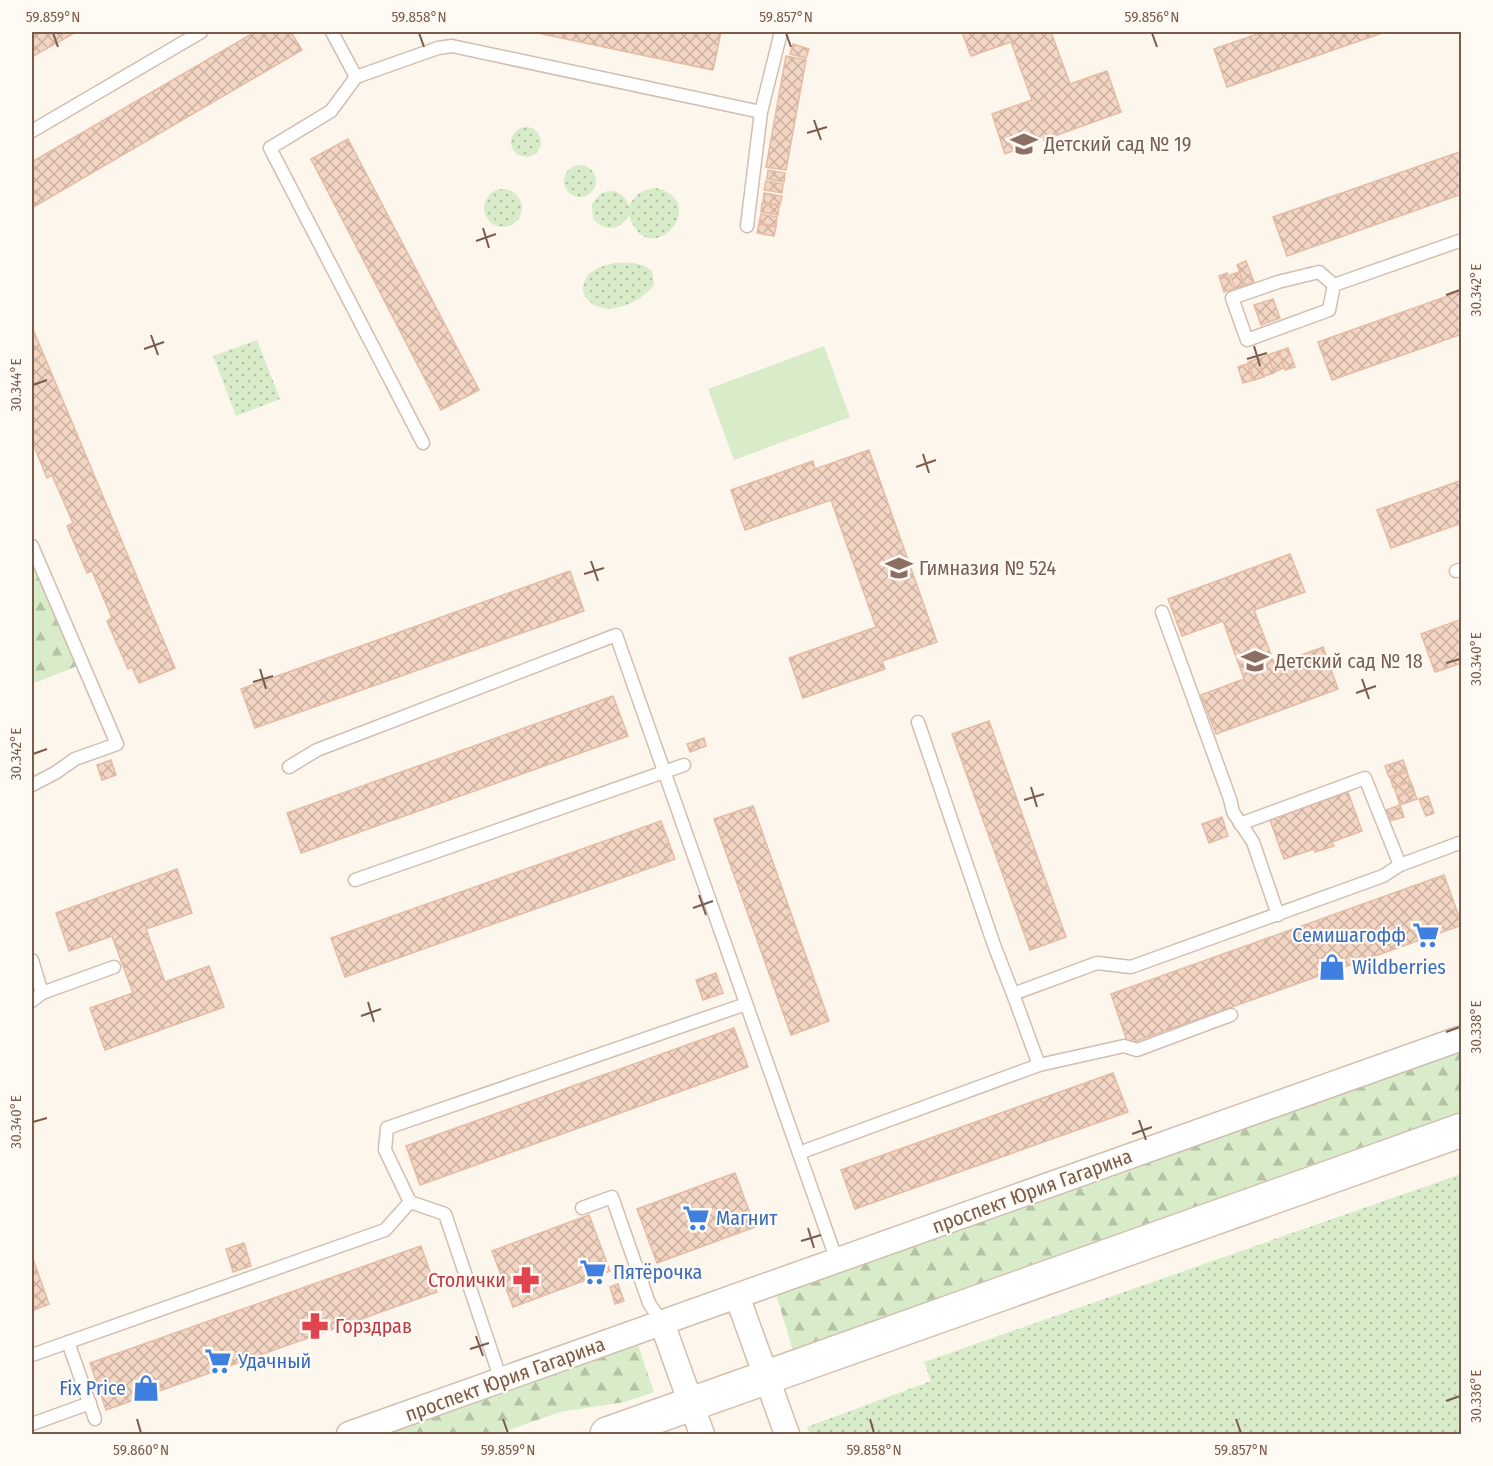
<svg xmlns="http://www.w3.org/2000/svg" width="1493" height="1466" font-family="'Fira Sans Condensed',sans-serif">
  <defs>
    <pattern id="forest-firs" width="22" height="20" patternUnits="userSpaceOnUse" patternTransform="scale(1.5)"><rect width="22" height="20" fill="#d8ecc9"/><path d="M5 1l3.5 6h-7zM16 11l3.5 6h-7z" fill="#b4c2a5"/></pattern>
    <pattern id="park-dots" width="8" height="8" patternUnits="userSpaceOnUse" patternTransform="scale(1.5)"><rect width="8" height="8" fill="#d8ecc9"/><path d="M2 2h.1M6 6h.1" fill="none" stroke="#b4c2a5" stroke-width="1.8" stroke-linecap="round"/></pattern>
    <pattern id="building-cross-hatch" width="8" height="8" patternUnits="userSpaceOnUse" patternTransform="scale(1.5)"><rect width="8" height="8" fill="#f3d5c3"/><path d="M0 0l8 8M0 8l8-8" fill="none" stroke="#cab0a1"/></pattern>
  </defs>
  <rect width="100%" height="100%" fill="#fdf6ec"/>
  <!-- forest -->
  <g fill="url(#forest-firs)">
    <polygon points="32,542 82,664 32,684"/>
    <polygon points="1461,1051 1461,1114 794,1354 776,1294"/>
    <polygon points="638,1345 654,1392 625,1402 560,1412 509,1430 502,1434 386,1434"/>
  </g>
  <!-- park -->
  <g fill="url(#park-dots)">
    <circle cx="526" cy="142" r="15"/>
    <circle cx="580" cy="181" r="16"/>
    <path d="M656 188C714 202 647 275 629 215 620 231 605 232 593 219L592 204 601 193C615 188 624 193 629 206 635 195 642 189 656 188Z"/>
    <circle cx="503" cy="208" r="19"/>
    <path d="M615 263C629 262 641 262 652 271L654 284C640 306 596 322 583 292 582 273 598 266 615 263Z"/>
    <polygon points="257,340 280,399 236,416 213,356"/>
    <polygon points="1461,1174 1461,1434 810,1434 807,1427 931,1381 924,1362"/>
  </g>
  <!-- pitch -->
  <polygon fill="#d8ecc9" points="824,346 850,417 734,460 708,389"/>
  <!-- building -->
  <g fill="url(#building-cross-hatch)" stroke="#e6bba3" stroke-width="1.5">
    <polygon points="32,32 76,32 32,57"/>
    <polygon points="255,32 291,32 302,50 32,208 32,162"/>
    <polygon points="533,32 721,32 713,70"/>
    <polygon points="962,32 1051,32 1070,84 1107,71 1121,112 1005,154 992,114 1032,100 1011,42 971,56"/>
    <polygon points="1263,32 1385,32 1227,87 1214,49"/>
    <polygon points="793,44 809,49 806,58 790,54"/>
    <polygon points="786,56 806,60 786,170 766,167"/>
    <polygon points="348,139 479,390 441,410 311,159"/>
    <polygon points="1462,151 1462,194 1287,256 1273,217"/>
    <polygon points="768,170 785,173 784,182 767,179"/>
    <polygon points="766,181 783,184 782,193 764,190"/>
    <polygon points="764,193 782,196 780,205 763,202"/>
    <polygon points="762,203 779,206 778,215 761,212"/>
    <polygon points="761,214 777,217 776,226 759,223"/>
    <polygon points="759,224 776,227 774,236 757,233"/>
    <polygon points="1246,261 1254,282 1245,285 1237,265"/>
    <polygon points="1239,272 1244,285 1235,289 1230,275"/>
    <polygon points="1227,273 1233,289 1224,292 1219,276"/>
    <polygon points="1462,291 1462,334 1332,380 1318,342"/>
    <polygon points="1273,299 1280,318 1261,325 1254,305"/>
    <polygon points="32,327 175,668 139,683 132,667 128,669 107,621 112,618 92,571 87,573 67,526 73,523 52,475 47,478 32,441"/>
    <polygon points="1288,348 1295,367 1285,370 1279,351"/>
    <polygon points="1279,351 1284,368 1274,372 1268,355"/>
    <polygon points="1268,355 1274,373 1264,376 1258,359"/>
    <polygon points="1257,359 1264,377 1254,380 1248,362"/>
    <polygon points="1247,364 1253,380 1243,383 1238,367"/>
    <polygon points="869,450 937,642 882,661 885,669 803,698 789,658 876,627 831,500 745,530 731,490 813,461 815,469"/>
    <polygon points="1462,480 1462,523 1391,548 1377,510"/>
    <polygon points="1290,554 1305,592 1254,610 1275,665 1323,647 1338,689 1216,734 1201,695 1244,679 1223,621 1182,636 1168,599"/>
    <polygon points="570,571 584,611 255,728 241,689"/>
    <polygon points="1462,619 1462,663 1435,672 1421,634"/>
    <polygon points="613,696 628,736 301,853 287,813"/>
    <polygon points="989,721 1066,937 1030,950 952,734"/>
    <polygon points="704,738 706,746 690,752 687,744"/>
    <polygon points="111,760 116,775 102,780 97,765"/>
    <polygon points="1403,760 1407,771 1389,777 1385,766"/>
    <polygon points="1407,772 1410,781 1393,787 1390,777"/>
    <polygon points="1411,782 1414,790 1397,796 1394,787"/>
    <polygon points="1414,791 1417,799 1400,805 1397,796"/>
    <polygon points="1348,792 1362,831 1332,842 1334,846 1315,852 1314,849 1284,859 1270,820"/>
    <polygon points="1428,796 1434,813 1426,816 1419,799"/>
    <polygon points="1400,805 1404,817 1389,821 1386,810"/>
    <polygon points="753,806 829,1021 791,1035 714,819"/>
    <polygon points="1222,817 1228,836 1209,843 1202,824"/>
    <polygon points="661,821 675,859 345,977 331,938"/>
    <polygon points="177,869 192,913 146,929 165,982 209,966 224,1007 105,1050 90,1008 133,993 112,936 69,951 56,913"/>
    <polygon points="1444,875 1462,925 1128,1044 1111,994"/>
    <polygon points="716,973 723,993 703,1000 696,980"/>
    <polygon points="734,1028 748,1067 420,1185 406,1146"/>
    <polygon points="1113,1073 1128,1112 855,1209 841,1170"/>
    <polygon points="735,1173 755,1227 657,1263 637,1209"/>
    <polygon points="589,1215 610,1271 513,1307 492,1251"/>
    <polygon points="244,1243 251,1266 233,1272 226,1249"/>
    <polygon points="421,1246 437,1292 106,1410 90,1363"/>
    <polygon points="32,1256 49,1304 32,1311"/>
    <polygon points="618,1284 624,1301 615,1304 610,1287"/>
  </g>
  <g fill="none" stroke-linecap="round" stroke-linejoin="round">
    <defs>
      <g id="lane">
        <polyline points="332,32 356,77 438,48 452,46 761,112 781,32"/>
        <polyline points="356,77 331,111 270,148 423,443"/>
        <polyline points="32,131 201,32"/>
        <polyline points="747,226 761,112"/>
        <polyline points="1334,285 1319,272 1278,282 1232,298 1247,340 1329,310 1334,285 1462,240"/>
        <polyline points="32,546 117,744 75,759 55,773 32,785"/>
        <polyline points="1456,571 1462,569"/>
        <polyline points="1162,612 1230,799 1233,812 1253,842 1278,915"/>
        <polyline points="918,722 994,945 1013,994 1097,963 1131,967 1383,876 1400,865 1462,842"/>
        <polyline points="289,767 317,750 616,635 837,1261"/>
        <polyline points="1240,824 1365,778 1400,865"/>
        <polyline points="355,880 684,765"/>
        <polyline points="32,960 42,993 32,1001"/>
        <polyline points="42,993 114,967"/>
        <polyline points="1039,1065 1124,1046 1137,1050 1231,1015"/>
        <polyline points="799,1153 1039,1065 1013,994"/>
        <polyline points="582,1208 612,1197 649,1303 662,1323"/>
        <polyline points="68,1342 95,1419"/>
        <polyline points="32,1355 385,1230 410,1202"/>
        <polyline points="501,1380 445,1214 410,1202 385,1150 387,1128 746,1004"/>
        <polyline points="32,1424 90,1403"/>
      </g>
      <g id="street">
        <polyline points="737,1296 787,1434"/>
        <polyline points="662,1323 702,1434"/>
        <polyline points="349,1434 1462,1038"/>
      </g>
      <polyline id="secondary" points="607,1434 1462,1130"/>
    </defs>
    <!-- lane casing -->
    <use href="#lane" stroke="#d1beb0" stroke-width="15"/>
    <!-- street casing -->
    <use href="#street" stroke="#d1beb0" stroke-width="27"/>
    <!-- secondary casing -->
    <use href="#secondary" stroke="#d6c0b0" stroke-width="36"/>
    <!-- lane -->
    <use href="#lane" stroke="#fff" stroke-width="12"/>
    <!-- street -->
    <use href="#street" stroke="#fff" stroke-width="24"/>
    <!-- secondary -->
    <use href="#secondary" stroke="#fff" stroke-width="33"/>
  </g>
  <!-- ticks -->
  <path fill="none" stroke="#7a5c4d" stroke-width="2" d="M53 33 58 47M419 33 424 47M786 33 791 47M1152 33 1157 47M814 120 821 140M807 133 827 127M483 228 489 248M476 241 496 234M1446 295 1460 290M151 335 158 355M1254 346 1260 366M144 349 164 342M1247 359 1267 353M33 385 47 380M923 454 929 473M916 467 936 460M591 561 598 581M584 574 604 568M1446 663 1460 659M260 669 266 689M1362 679 1369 699M253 682 273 676M1356 693 1376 686M33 754 47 749M1031 787 1037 807M1024 800 1044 794M699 895 706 915M693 908 713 901M368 1002 374 1022M361 1016 381 1009M1446 1032 1460 1027M1139 1120 1146 1140M33 1122 47 1118M1132 1134 1152 1127M808 1228 814 1248M801 1241 821 1235M476 1336 483 1356M470 1349 489 1343M1446 1401 1460 1396M137 1419 141 1433M503 1419 508 1433M870 1419 874 1433M1236 1419 1241 1433"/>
  <!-- icons -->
  <defs>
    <symbol id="school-bare" viewBox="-9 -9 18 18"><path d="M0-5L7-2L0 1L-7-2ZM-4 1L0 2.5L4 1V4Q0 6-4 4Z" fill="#8d6e63" stroke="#fffaf3" stroke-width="2.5" paint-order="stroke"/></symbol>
    <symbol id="supermarket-bare" viewBox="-9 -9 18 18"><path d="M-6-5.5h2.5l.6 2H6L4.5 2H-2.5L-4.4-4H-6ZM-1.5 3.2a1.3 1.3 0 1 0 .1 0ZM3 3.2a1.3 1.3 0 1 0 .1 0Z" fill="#3f7fe0" stroke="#fffaf3" stroke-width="2.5" paint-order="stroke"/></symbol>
    <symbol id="shop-bare" viewBox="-9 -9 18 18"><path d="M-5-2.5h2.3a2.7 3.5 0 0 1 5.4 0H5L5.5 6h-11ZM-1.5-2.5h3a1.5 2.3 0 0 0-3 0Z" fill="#3f7fe0" stroke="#fffaf3" stroke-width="2.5" paint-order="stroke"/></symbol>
    <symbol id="pharmacy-bare" viewBox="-9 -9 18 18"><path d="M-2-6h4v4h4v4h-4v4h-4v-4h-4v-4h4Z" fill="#e0444e" stroke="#fffaf3" stroke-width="2.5" paint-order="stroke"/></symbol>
  </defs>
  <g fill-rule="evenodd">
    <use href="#school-bare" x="1005" y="125" width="38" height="38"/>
    <use href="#school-bare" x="880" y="549" width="38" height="38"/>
    <use href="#school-bare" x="1236" y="642" width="38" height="38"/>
    <use href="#supermarket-bare" x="1407" y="916" width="38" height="38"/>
    <use href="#shop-bare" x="1313" y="948" width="38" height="38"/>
    <use href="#supermarket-bare" x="677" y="1199" width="38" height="38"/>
    <use href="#supermarket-bare" x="574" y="1253" width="38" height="38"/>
    <use href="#pharmacy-bare" x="507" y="1261" width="38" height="38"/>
    <use href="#pharmacy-bare" x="296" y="1307" width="38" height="38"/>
    <use href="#supermarket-bare" x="199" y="1342" width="38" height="38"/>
    <use href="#shop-bare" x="127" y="1369" width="38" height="38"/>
  </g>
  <g text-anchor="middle" stroke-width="4.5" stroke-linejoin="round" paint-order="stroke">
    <!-- education labels -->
    <g font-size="20" fill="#785e54" stroke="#fffaf3" text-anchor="start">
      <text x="1044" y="151">Детский сад № 19</text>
      <text x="919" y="575">Гимназия № 524</text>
      <text x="1275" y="668">Детский сад № 18</text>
    </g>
    <!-- shop labels -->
    <g font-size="20" fill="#366cbe" stroke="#fffaf3" text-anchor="start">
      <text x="1406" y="942" text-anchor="end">Семишагофф</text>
      <text x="1352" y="974">Wildberries</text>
      <text x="716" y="1225">Магнит</text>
      <text x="613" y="1279">Пятёрочка</text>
      <text x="238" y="1368">Удачный</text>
      <text x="126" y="1395" text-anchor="end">Fix Price</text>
    </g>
    <!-- street labels -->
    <g font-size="20" fill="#7a5c4d" stroke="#fffaf3">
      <text transform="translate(1032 1191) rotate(-20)" y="7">проспект Юрия Гагарина</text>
      <text transform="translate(505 1379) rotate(-20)" y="7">проспект Юрия Гагарина</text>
    </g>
    <!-- health labels -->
    <g font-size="20" fill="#be3a42" stroke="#fffaf3" text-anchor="end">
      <text x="506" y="1287">Столички</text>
      <text x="335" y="1333" text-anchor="start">Горздрав</text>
    </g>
  </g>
  <!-- border -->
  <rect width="1493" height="1466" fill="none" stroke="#fffaf3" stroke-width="66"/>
  <rect x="33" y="33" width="1427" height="1400" fill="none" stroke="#7a5c4d" stroke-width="2"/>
  <g font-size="15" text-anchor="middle" fill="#7a5c4d">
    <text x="53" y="22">59.859°N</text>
    <text x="419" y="22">59.858°N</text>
    <text x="786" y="22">59.857°N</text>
    <text x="1152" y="22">59.856°N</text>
    <text transform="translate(1476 290) rotate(-90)" y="5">30.342°E</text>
    <text transform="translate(16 385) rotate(-90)" y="5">30.344°E</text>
    <text transform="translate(1476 659) rotate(-90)" y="5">30.340°E</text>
    <text transform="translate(16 754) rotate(-90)" y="5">30.342°E</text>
    <text transform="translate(1476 1027) rotate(-90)" y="5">30.338°E</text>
    <text transform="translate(16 1122) rotate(-90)" y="5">30.340°E</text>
    <text transform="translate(1476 1396) rotate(-90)" y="5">30.336°E</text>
    <text x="141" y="1455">59.860°N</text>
    <text x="508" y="1455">59.859°N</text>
    <text x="874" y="1455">59.858°N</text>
    <text x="1241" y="1455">59.857°N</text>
  </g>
</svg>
